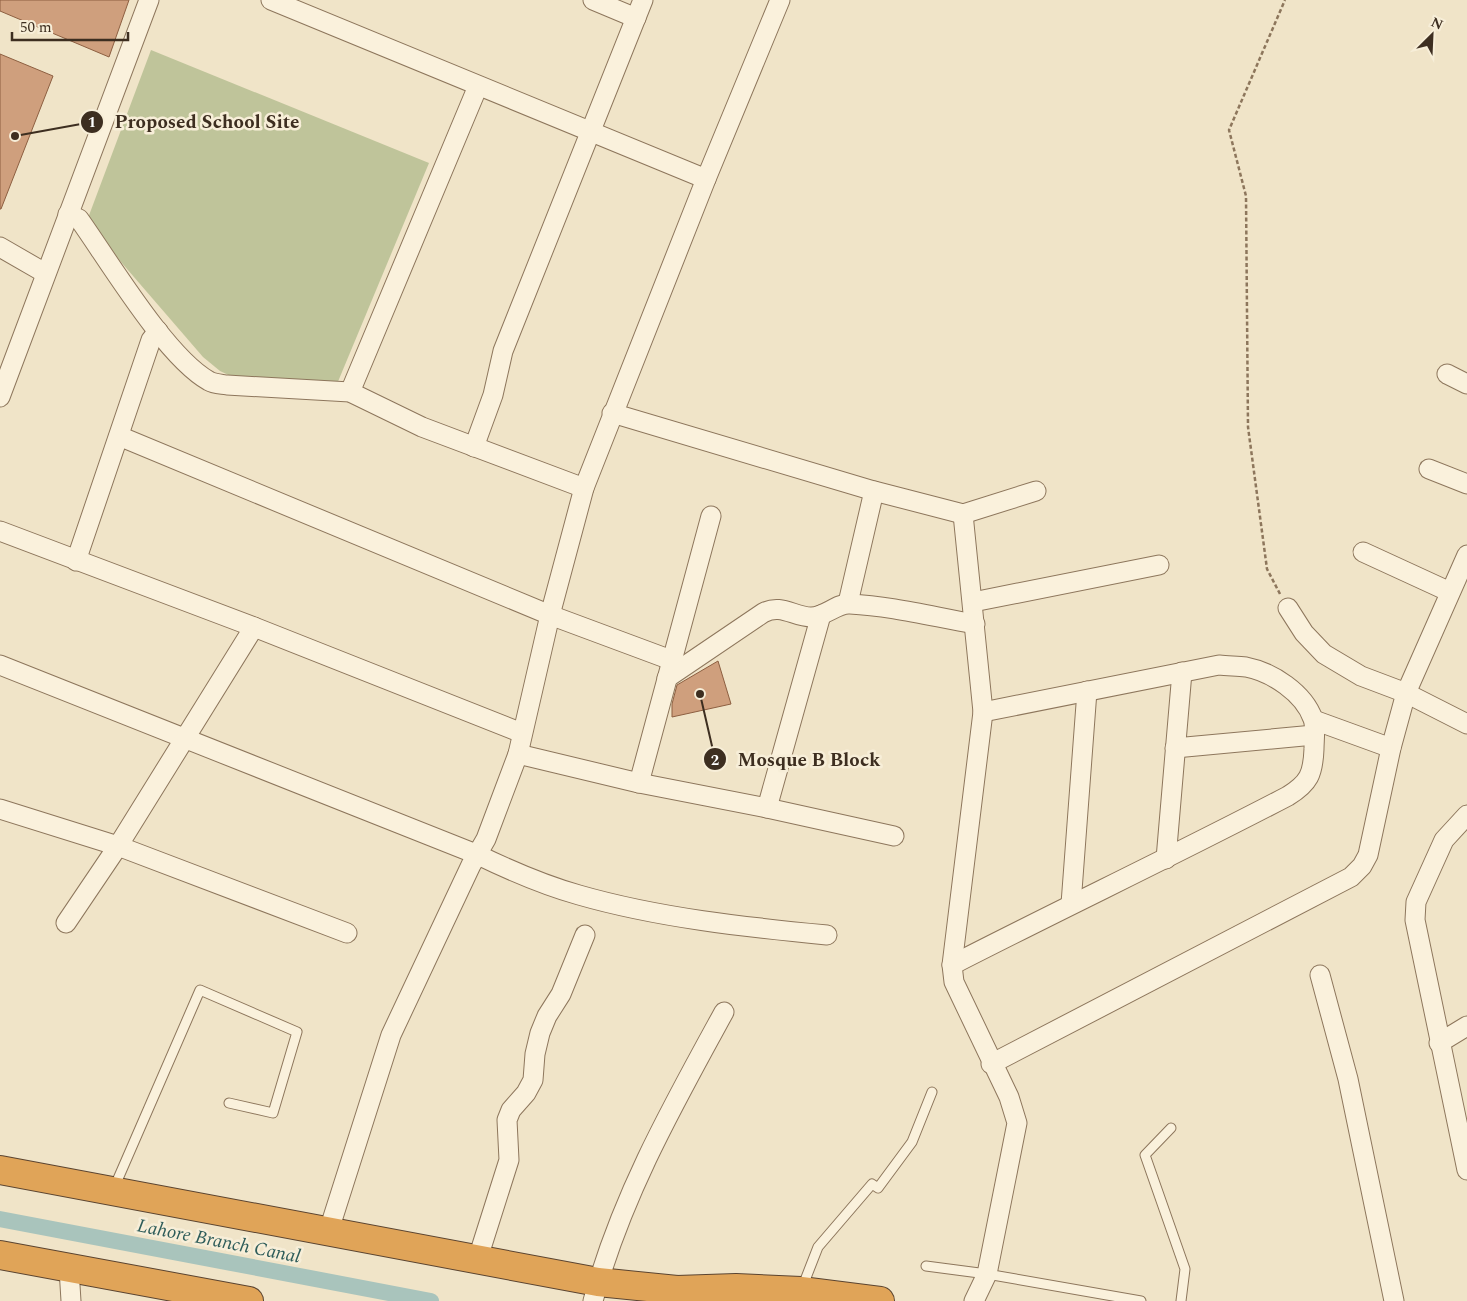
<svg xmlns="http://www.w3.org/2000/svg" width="1467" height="1301" font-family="Spectral,serif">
  <rect width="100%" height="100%" fill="#f0e4c8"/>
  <!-- cemetery -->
  <polygon fill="#bfc49a" points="151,50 429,163 337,384 239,380 220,371 203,357 121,262 88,218"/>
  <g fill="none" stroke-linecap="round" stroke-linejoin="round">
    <!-- canal -->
    <polyline stroke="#a9c4bc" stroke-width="16" points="0,1219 431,1301"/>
  </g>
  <!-- building -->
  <g fill="#cf9f7d" stroke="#8d5f41">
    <polygon points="0,0 129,0 109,57 0,11"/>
    <polygon points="0,54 53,76 1,209 0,209"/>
    <polygon points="718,661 731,704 672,717 672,704 677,685"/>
  </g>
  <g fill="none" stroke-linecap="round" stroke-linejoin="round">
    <defs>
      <g id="lane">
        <polyline points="1171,1128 1145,1155 1185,1269 1181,1301"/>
        <polyline points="114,1188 200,990 297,1032 273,1113 229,1103"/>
        <polyline points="926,1266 987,1274 1141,1301"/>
        <polyline points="802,1288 818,1247 872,1184 878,1188 912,1142 932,1092"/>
      </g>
      <g id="street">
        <polyline points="271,0 706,179"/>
        <polyline points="593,0 636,18"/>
        <path d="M68 214 79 219C109 261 166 357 209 381 214 384 221 384 227 385L350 392 422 427 584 488"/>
        <polyline points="0,247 45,273"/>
        <polyline points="1447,374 1467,384"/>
        <polyline points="350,392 478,86"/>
        <polyline points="0,397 149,0"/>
        <polyline points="612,413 874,491 848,603"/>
        <polyline points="119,436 550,615 671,660"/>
        <polyline points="474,447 493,395 503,351 643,0"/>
        <polyline points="1429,469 1467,484"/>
        <polyline points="874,491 963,514 1036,491"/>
        <polyline points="963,514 983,712 952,965 954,982 1009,1097 1017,1123 987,1274 974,1301"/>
        <polyline points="0,531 254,627 522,733"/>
        <polyline points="1363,552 1450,592"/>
        <polyline points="76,561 151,340 158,331"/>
        <polyline points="973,602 1159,565"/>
        <polyline points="1288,608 1304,633 1324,654 1361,676 1406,693 1467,724"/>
        <path d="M0 665 476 854C509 870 543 885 579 895 659 918 745 927 827 935"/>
        <path d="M667 678 763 613C781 603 794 617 811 617 825 617 837 603 850 604 892 606 934 617 975 624"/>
        <polyline points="1314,720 1391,748"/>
        <polyline points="1175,748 1314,735"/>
        <polyline points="518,754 639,783 767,808 821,615"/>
        <polyline points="639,783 711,516"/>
        <polyline points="767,808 894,836"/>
        <polyline points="0,809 118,846 347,933"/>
        <polyline points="1467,815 1444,840 1416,902 1415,920 1467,1170"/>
        <polyline points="1166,859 1182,672"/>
        <polyline points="1071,904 1087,691"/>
        <polyline points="66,923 118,846 254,627"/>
        <path d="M952 965C1063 908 1177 854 1288 796 1309 783 1313 774 1314 749 1314 740 1316 727 1313 719 1304 693 1272 672 1246 667 1237 666 1228 666 1219 665L983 712"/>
        <polyline points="1320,975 1348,1079 1394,1301"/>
        <polyline points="1439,1043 1467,1026"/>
        <polyline points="991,1064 1351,877 1362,866 1368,855 1391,748 1406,693 1467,555"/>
        <polyline points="328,1233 391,1035 471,865 486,839 518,754 550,615 584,488 706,179 780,0"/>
        <polyline points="477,1261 509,1160 507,1120 511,1110 526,1093 533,1080 535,1054 540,1033 547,1016 561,994 585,935"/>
        <polyline points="69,1269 71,1301"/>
        <path d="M593 1301C621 1197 673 1105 724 1012"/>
      </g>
      <g id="highway">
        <polyline points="0,1170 598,1282 677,1290 736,1288 801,1291 880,1301"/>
        <polyline points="0,1255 249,1301"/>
      </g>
    </defs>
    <!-- lane casing -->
    <use href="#lane" stroke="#8d765c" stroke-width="11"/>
    <!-- street casing -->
    <use href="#street" stroke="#8d765c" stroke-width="21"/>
    <!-- highway casing -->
    <use href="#highway" stroke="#5b4430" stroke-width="30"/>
    <!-- path -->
    <polyline stroke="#8d765c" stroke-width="2.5" stroke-dasharray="4 2.5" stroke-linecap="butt" points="1280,594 1267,569 1248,427 1246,196 1229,130 1285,0"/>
    <!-- lane -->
    <use href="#lane" stroke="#faf1dc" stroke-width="9"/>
    <!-- street -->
    <use href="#street" stroke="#faf1dc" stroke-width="19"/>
    <!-- highway -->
    <use href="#highway" stroke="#e0a458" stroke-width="28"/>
  </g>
  <g text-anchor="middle" stroke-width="5" stroke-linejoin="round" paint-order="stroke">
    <!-- water labels -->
    <g font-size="19" font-style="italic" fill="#2f5d5a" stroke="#f7eed8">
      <text transform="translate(219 1240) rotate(11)" y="7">Lahore Branch Canal</text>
    </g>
  </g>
  <!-- callouts -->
  <path fill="none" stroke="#3d2e20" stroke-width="2" d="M15 136L92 122M700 694L715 759"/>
  <g fill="#3d2e20" stroke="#f7eed8" stroke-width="2">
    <circle cx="15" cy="136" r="5"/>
    <circle cx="700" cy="694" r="5"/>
    <circle cx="92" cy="122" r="12"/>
    <circle cx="715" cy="759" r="12"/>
  </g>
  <g font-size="15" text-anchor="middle" font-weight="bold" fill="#fff">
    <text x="92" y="127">1</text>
    <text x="715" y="765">2</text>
  </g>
  <g font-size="19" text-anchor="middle" font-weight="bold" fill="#3d2e20" stroke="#f7eed8" stroke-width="5" stroke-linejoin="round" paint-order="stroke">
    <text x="207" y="128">Proposed School Site</text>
    <text x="809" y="766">Mosque B Block</text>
  </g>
  <!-- north arrow -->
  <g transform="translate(1432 35) rotate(24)" stroke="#f7eed8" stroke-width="4" paint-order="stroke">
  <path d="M0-4L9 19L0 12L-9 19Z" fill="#3d2e20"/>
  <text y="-8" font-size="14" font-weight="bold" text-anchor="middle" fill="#3d2e20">N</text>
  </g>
  <!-- scale -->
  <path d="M12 32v8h116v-8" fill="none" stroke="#3d2e20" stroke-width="2.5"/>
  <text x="20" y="32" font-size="15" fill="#3d2e20" stroke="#f7eed8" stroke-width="4" paint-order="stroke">50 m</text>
</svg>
